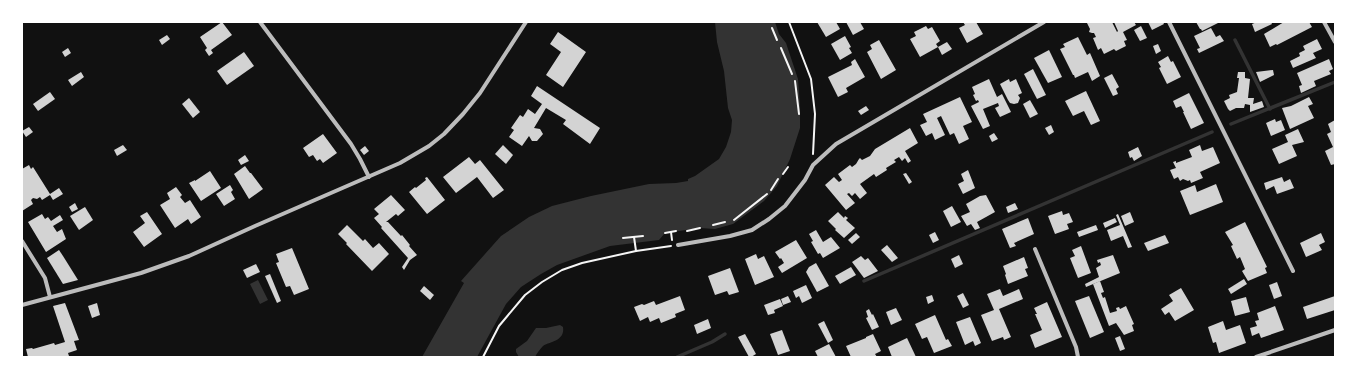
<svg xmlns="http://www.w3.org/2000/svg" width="1357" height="379" font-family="Barlow,sans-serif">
  <rect width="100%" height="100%" fill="#111"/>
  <!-- water -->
  <g fill="#333">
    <polygon points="715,22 775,22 779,34 786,43 798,79 800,107 800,128 790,159 777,186 764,201 733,224 715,229 700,228 665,233 659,240 610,246 557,265 541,274 521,287 506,304 477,357 422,357 464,283 461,281 501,236 529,217 552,206 591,196 649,184 676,183 688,181 688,179 695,176 719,159 726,147 731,132 732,120 728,108 724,71 717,42"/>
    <polygon points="258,280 268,300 260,304 250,284"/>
    <path d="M560 325 563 327C565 341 551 341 543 346 540 349 537 353 535 357H519L516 352V349L527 341 536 328H546Z"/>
  </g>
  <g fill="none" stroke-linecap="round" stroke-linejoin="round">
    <!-- stream -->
    <g stroke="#333" stroke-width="3.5">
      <polyline points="1235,40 1270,109"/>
      <polyline points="1231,124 1335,82"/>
      <polyline points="864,281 1212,132"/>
      <polyline points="677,357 712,342 725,334"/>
    </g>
  </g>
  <!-- building -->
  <g fill="#d3d3d3">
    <polygon points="222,22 232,35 211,50 213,53 209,56 205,50 207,48 200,37"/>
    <polygon points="817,22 836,22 840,29 826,37"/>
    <polygon points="846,22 860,22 864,29 853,35"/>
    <polygon points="963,22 976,22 983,34 967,43 959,28 965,25"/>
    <polygon points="1089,22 1112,22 1117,32 1118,31 1114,22 1134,22 1136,25 1123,32 1127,40 1124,41 1126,46 1116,51 1114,49 1104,54 1101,48 1098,50 1093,38 1096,37 1094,33 1092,33 1089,32 1090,29 1087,23"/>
    <polygon points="1148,22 1163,22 1164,24 1152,30"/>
    <polygon points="1196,22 1220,22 1202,31 1201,29 1200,29"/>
    <polygon points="1257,22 1271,22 1272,24 1255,32 1252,24"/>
    <polygon points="1284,22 1309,22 1312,27 1277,45 1276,44 1270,47 1264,34"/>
    <polygon points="926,26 928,29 932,27 940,41 936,44 938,47 920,57 910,39 916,36 914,32"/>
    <polygon points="1141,26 1147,38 1140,41 1134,30"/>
    <polygon points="1211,28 1216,37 1220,35 1224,41 1199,53 1197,49 1200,48 1194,36"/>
    <polygon points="558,32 586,52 563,87 546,75 561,52 550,44"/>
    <polygon points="167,35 170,39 162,45 159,40"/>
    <polygon points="845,36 851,47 849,48 852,53 840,60 831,44"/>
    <polygon points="1078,37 1087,55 1090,53 1100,76 1092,81 1088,72 1075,78 1074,75 1073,75 1060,49 1065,47 1063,44"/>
    <polygon points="1317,39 1322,49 1313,53 1316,58 1293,68 1290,61 1300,56 1299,53 1305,50 1303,46"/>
    <polygon points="879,40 896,70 881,79 867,52 872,49 870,45"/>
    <polygon points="947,42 952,49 942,55 938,47"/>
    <polygon points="1158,44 1161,51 1156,54 1153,46"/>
    <polygon points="68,48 71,53 65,57 62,52"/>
    <polygon points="1049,50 1062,77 1048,83 1034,58"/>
    <polygon points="244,52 254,66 227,85 217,71"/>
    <polygon points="1168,56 1171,62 1173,61 1181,77 1167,84 1159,68 1161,67 1158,62"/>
    <polygon points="855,59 865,77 846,88 848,92 838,97 828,77 852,65 851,62"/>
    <polygon points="1329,59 1333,69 1329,71 1331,74 1314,81 1316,86 1301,93 1299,86 1302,85 1297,73"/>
    <polygon points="1033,69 1046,95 1037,99 1024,74"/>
    <polygon points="1273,70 1274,75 1260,82 1256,72"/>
    <polygon points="81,72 84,77 72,86 68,80"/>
    <polygon points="1238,72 1245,72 1245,78 1250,79 1248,98 1254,98 1253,104 1262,101 1264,107 1250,112 1250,105 1245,104 1244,108 1236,108 1230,111 1228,109 1224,101 1230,98 1229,95 1237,92 1239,78 1237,78"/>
    <polygon points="1112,74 1119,87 1116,89 1118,94 1113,96 1104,78"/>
    <polygon points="989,79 997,97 1002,94 1011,112 1000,117 995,108 999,106 998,103 983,109 990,126 983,129 971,106 979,102 978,100 976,101 973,95 975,94 972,87"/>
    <polygon points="1009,79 1010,82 1016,79 1022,93 1018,95 1020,98 1018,103 1014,104 1010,103 1008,100 1000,84"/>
    <polygon points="537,86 600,128 590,144 563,124 566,120 546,108 534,128 540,129 543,134 537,141 532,141 529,136 522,146 509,137 514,130 511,128 520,115 523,117 528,109 535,114 542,104 531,96"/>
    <polygon points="1086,91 1100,121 1091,125 1084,111 1073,116 1065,101"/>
    <polygon points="50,92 55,99 38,111 33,104"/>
    <polygon points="1189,93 1204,123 1191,129 1183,112 1184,112 1181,106 1176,108 1173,101"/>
    <polygon points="960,97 972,122 963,126 969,139 959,144 954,133 950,135 941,116 937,118 945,135 935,140 932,133 926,136 920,125 927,122 923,114"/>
    <polygon points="1309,97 1313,104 1308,106 1314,118 1290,129 1282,108 1291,106"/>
    <polygon points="189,98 200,112 193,118 182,104"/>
    <polygon points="1030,100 1038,114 1030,118 1023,104"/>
    <polygon points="866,106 869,110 861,115 858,111"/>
    <polygon points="1275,119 1276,122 1281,120 1285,130 1271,136 1266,123"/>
    <polygon points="1335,120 1335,164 1331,165 1325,151 1333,147 1327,134 1331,132 1328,124"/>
    <polygon points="1051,125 1054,132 1049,135 1045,128"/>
    <polygon points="29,127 33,132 26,137 22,131"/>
    <polygon points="910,128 918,143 905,151 911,161 908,163 905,158 902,161 899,157 894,160 896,162 886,168 887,170 876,177 874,174 860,184 867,193 860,199 855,193 852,196 849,193 847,194 855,203 846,210 825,185 834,177 839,182 842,180 838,174 850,165 852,167 856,164 859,159 860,158 862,160 870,156 875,149"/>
    <polygon points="1298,129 1304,142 1292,145 1297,156 1279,164 1272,149 1288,142 1285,135"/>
    <polygon points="994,133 998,139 992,142 989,136"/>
    <polygon points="323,134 337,153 323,163 320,159 317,161 313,155 309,157 303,148"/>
    <polygon points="123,145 127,150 117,156 114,150"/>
    <polygon points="503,145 513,155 506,164 495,154"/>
    <polygon points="1200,145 1202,151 1213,147 1220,163 1200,172 1203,178 1191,183 1190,180 1188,181 1183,179 1180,181 1178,177 1174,179 1170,170 1176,168 1173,162 1176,161 1176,163 1192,157 1189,150"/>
    <polygon points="365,146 369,151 364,155 360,150"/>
    <polygon points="1138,147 1142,156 1134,161 1132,157 1130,158 1128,152"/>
    <polygon points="245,155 249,161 241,165 238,160"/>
    <polygon points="469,157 475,164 480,160 504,190 493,198 477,177 456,193 443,177"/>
    <polygon points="29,165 31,169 33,167 50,194 59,188 63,194 53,200 50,195 42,200 40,197 37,199 33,198 31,200 33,204 22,211 22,176 23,174 22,169"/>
    <polygon points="245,166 250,173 251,173 263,189 249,199 234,174"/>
    <polygon points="968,170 975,188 963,194 958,184 964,181 961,174"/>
    <polygon points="210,171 221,188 201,201 189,183 195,180 195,181"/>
    <polygon points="906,173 912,182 909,184 903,174"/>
    <polygon points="427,177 445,200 427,214 409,192 415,187 416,188 426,180 425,178"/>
    <polygon points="1282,177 1284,182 1290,179 1294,188 1277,194 1274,186 1266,190 1264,183"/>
    <polygon points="1216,184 1223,202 1190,215 1180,191 1195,185 1197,192"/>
    <polygon points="230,185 233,190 231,192 235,199 224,206 216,194"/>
    <polygon points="176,187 182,195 180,197 185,203 190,200 201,217 191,224 188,219 175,228 160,205 170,199 167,193"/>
    <polygon points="391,195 405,210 398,216 396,214 386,222 388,222 401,236 402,235 410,245 409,246 417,255 410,260 404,270 402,267 408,258 381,228 382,227 374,218 379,214 374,209"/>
    <polygon points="986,195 995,212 977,222 980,228 975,230 971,224 967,226 961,216 970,212 966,204 980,196"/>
    <polygon points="75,203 78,209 72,212 69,207"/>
    <polygon points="1015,203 1018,209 1008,213 1006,207"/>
    <polygon points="952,206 961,222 951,227 943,211"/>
    <polygon points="85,207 93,220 79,230 70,216"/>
    <polygon points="1062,211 1063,215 1069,213 1073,222 1067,224 1069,229 1055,234 1048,216"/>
    <polygon points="147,212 162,234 144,247 133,232 145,223 140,216"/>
    <polygon points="838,212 844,218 845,216 848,218 846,220 855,228 844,238 835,230 836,229 828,221"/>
    <polygon points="1130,212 1134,222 1125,226 1121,216"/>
    <polygon points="42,214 45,219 48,217 51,221 60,215 63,220 53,226 57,232 62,229 66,239 46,252 28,222"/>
    <polygon points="1118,214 1132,247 1128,248 1123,236 1111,241 1107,230 1120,225 1116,215"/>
    <polygon points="1028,218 1034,234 1014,243 1016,246 1010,248 1002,229"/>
    <polygon points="1115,218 1117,222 1105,228 1103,223"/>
    <polygon points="1245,222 1267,267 1265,268 1267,273 1248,281 1242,271 1245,269 1240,257 1237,259 1231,246 1233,245 1225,232"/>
    <polygon points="347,225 363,241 365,239 373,248 379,243 389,254 372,271 346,244 347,243 338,234"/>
    <polygon points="1096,225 1098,230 1079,237 1077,232"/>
    <polygon points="816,230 823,242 831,237 840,248 823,258 820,253 818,254 811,242 813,241 809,234"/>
    <polygon points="935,232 939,240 933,243 929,235"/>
    <polygon points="856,233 860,237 852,244 848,240"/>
    <polygon points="1321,233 1325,242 1319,245 1322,250 1306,257 1300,243"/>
    <polygon points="1165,235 1169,243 1148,251 1144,243"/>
    <polygon points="796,240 807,258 782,273 778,267 784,263 781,258 780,259 775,252"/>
    <polygon points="887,245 898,258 892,262 881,250"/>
    <polygon points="1081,246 1091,273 1078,278 1070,258 1075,256 1072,250"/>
    <polygon points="292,248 309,289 294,295 290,286 286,287 276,263 279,262 276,254"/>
    <polygon points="59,250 63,256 78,280 63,284 47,258"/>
    <polygon points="756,254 758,259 764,256 774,277 755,285 745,259"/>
    <polygon points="959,255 963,264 955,268 951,259"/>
    <polygon points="1113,255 1120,273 1086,287 1085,284 1099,277 1096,268 1101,265 1100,262 1098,263 1097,260"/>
    <polygon points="861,256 865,260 868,258 878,271 864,278 852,262"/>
    <polygon points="1024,257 1028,268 1025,269 1028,276 1008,284 1005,275 1006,274 1003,266"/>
    <polygon points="816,263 829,286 817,292 806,272 809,267"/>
    <polygon points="256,264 260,272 247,278 243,270"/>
    <polygon points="851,267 856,275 840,284 835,276"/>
    <polygon points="730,268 739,292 729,295 727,291 715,295 708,276"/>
    <polygon points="270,274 281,301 277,303 265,276"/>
    <polygon points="1244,279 1247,284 1231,294 1228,289"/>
    <polygon points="1100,281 1104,292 1101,293 1103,298 1105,297 1110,313 1117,311 1116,308 1119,307 1120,309 1126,306 1134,324 1132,325 1134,331 1124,335 1116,323 1109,326 1093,284"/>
    <polygon points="1277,282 1282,296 1274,299 1269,285"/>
    <polygon points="806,285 812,298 802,303 799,296 796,298 793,291"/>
    <polygon points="424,286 434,295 430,300 420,291"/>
    <polygon points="1181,288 1194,310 1175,321 1169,312 1165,315 1161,309 1173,301 1169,295"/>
    <polygon points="1000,289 1003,296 1019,289 1023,299 999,309 1011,337 1004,340 1003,337 992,341 981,315 994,310 987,294"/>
    <polygon points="963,293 969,305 963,308 957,296"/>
    <polygon points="932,295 934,301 928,304 926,297"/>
    <polygon points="680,296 685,310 675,314 676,317 661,323 659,318 650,322 648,317 640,321 634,307 642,304 644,305 654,301 656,305"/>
    <polygon points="788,296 791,302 783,305 781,299"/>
    <polygon points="1089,296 1104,332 1090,338 1075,301"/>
    <polygon points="1335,296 1335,310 1307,319 1303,307"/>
    <polygon points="1246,297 1250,312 1235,316 1231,301"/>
    <polygon points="780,299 783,306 774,310 775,313 768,315 764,305"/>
    <polygon points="1047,302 1062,337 1035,348 1030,335 1042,330 1035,314 1037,314 1034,308"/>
    <polygon points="65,303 79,340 74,341 77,350 68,353 69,356 64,357 28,357 26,349 32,348 33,349 54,343 55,345 65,342 53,306"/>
    <polygon points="97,303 100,315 92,318 88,306"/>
    <polygon points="1275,306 1284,330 1261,338 1259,333 1252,336 1250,328 1257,326 1255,321 1259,320 1257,313"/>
    <polygon points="896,308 902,320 891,325 886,312"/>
    <polygon points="869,309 872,315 873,314 879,327 872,330 866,318 868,317 866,311"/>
    <polygon points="935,315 946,340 948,339 952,346 934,353 927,337 922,339 915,324"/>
    <polygon points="970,317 981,343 975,346 973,341 965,345 956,322"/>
    <polygon points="708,319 711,328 697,334 694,325"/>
    <polygon points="824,321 833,340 828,343 818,324"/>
    <polygon points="1223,321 1226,330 1240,325 1246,343 1219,353 1216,342 1213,343 1208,327"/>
    <polygon points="782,330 790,351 778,355 770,334"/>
    <polygon points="745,334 756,354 751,357 749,357 738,337"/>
    <polygon points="873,334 881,351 875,354 877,357 851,357 846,346 866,338 866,337"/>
    <polygon points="1120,336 1125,349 1120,351 1115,338"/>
    <polygon points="907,338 916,357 892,357 888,347"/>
    <polygon points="829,344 836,357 818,357 815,351"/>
  </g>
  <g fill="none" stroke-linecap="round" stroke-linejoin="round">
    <!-- path -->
    <g stroke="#f5f5f5" stroke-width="2">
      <polyline points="789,22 811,79 815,114 813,154"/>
      <polyline points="772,28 777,40"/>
      <polyline points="781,48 792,74"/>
      <polyline points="795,81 799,114"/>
      <polyline points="783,174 788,167"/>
      <polyline points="771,190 778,179"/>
      <polyline points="734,220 767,194"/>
      <polyline points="713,225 725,222"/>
      <polyline points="687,231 700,228"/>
      <polyline points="671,232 672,240"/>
      <polyline points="665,233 676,231"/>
      <polyline points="634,237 636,251"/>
      <polyline points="623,238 643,236"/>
      <polyline points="483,357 499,326 525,295 542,282 562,270 582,263 636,251 671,246"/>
    </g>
    <!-- minor -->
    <g stroke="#bcbcbc" stroke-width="4">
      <polyline points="260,22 351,144 360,159 369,177"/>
      <polyline points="1169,22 1293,271"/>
      <polyline points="1324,22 1335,42"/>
      <polyline points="22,241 45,278 50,297"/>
      <polyline points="678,245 730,236 752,230 769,219 785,206 805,180 813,165 836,144 1044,22"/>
      <polyline points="1035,249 1076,347 1078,357"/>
      <polyline points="22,305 141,273 189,256 255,226 400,163 429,146 444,134 463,114 480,93 526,22"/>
      <polyline points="1256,357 1335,330"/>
    </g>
  </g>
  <!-- border -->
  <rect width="1357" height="379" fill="none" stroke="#ffffff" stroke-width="46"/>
</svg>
